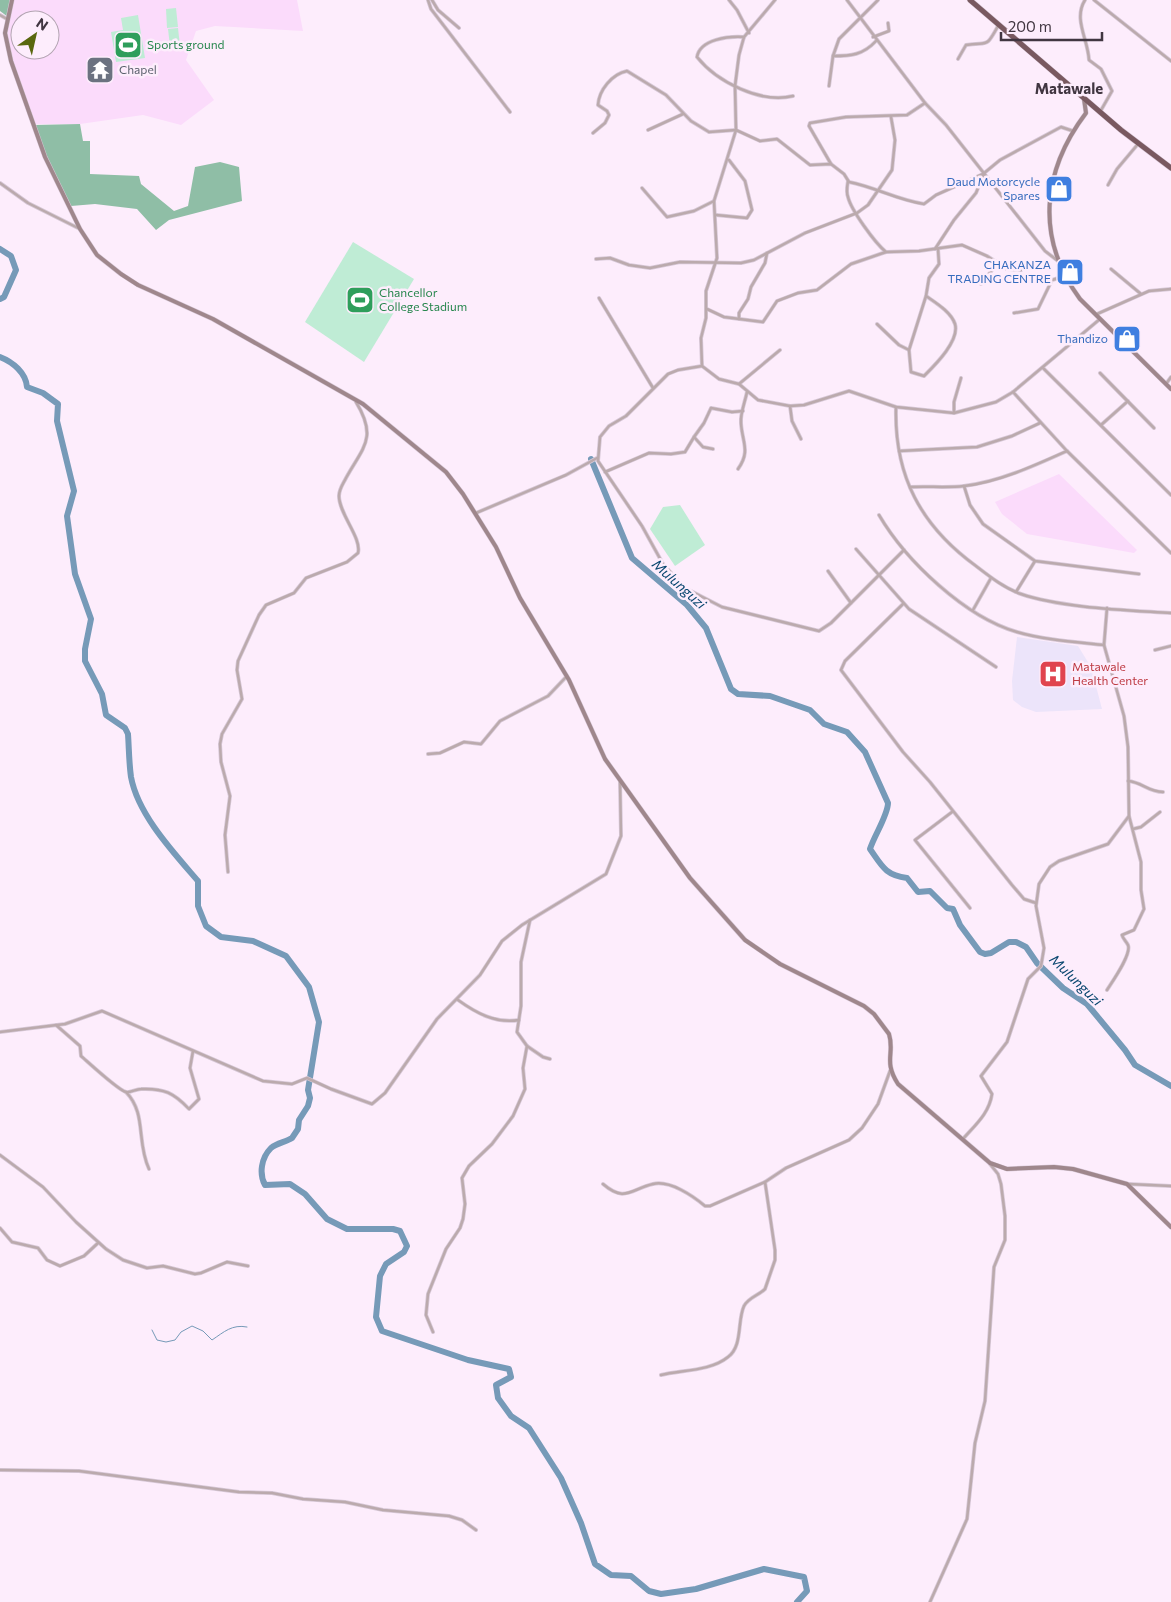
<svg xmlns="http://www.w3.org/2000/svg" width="1171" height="1602" font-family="Commissioner,sans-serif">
  <rect width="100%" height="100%" fill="#fdedfc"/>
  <!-- built -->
  <g fill="#fbdbfb" fill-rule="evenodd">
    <path d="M12 0H297L303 31 215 26 196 31 186 60 214 100 181 125 143 115 80 124H34L7 50 6 36ZM20 20H50V50H20Z"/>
    <polygon points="1059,474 1137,550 1134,553 1027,534 1002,514 995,502"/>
  </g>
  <!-- medical -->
  <polygon fill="#ece4fa" points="1017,637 1078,646 1091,667 1102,709 1036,712 1022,707 1013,700 1012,681"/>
  <!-- green -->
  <g fill="#bfecd5">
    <polygon points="176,8 178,27 167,28 166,9"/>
    <polygon points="138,15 145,58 116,62 111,32 123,30 121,18"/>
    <polygon points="178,28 180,46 170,46 168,29"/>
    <polygon points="353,242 414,279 364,362 305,322"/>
    <polygon points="680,505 705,545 675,566 650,529 663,507"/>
  </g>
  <!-- forest -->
  <g fill="#8fbea6">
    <polygon points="0,0 12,0 8,17 0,11"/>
    <polygon points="80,124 83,141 90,141 90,174 139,176 141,184 174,211 188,206 195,167 220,162 239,167 242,201 169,220 156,230 137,209 95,204 71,206 45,156 34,125"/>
  </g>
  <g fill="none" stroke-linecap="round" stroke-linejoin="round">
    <!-- stream -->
    <path stroke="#769ab8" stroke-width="1" d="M152 1330 157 1340 166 1342 175 1340 181 1332 192 1326 203 1331 212 1340C224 1332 232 1324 247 1327"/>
    <!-- river -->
    <g stroke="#769ab8" stroke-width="6">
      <polyline points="0,249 11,256 16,270 4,297 0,299"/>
      <path d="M0 357C13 362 26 373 27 387L43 393 58 404 57 421 74 491 67 516 75 574 91 619 85 649V661L102 694 106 715 125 728 128 734C129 749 129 763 131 777 138 815 174 853 198 881V906L206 926 221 937 253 941 286 956 309 987 319 1022 308 1090 310 1098 308 1106 299 1120 298 1129 292 1138C286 1142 277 1143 271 1148 261 1158 259 1174 265 1185L290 1184 305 1194 327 1219 347 1229H393L400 1231 407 1246 404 1252 386 1264 380 1276 376 1317 382 1331 468 1360 509 1369 511 1377 496 1385 498 1398 511 1416 529 1428 561 1478 581 1523 595 1564 611 1575 631 1576 649 1591 661 1594 696 1589 764 1569 804 1577 807 1591 797 1602"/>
      <path d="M591 459 632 558 687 605 706 628 731 689 738 694 770 696 810 710 824 724 847 732 865 752 888 803C888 815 874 836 870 849 882 866 885 875 907 878L918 892 930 891 947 908 953 909 960 925 980 952 985 954 991 953 1009 942H1016L1026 947 1037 963 1063 988 1087 1004 1125 1050 1135 1065 1171 1086"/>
    </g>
    <defs>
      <g id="street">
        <polyline points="428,0 431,9 510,112"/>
        <polyline points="432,0 438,10 459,28"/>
        <polyline points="729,0 737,10 749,33"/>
        <polyline points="775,0 744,37 739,55 735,86 736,130 714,201 717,258 706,291 706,318 701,338 702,366 719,379 739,384 758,400 790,406 804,405 849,391 896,407 954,413 996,402 1013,392 1100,319"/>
        <polyline points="847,0 925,103 946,125 1045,251 1058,261"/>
        <path d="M1085 0C1073 19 1088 39 1089 60L1101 69 1112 91 1100 112"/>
        <polyline points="1094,0 1171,61"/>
        <polyline points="0,15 7,19"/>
        <path d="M744 37C729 36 700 39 697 57 717 82 761 104 793 96"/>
        <polyline points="873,37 889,31 888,23"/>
        <path d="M833 56C851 56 863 55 876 41"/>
        <path d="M958 59 966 45C988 41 985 50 998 26"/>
        <polyline points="829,86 833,56 839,39 878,0"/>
        <polyline points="648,130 683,114"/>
        <path d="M593 133 605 123 609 115 607 111 598 105C599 90 612 74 627 71L666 95 691 121 709 132 736 130 760 141 777 139 810 165 831 164 844 174 849 182C875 187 897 200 924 204L936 195 983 174 1000 160 1061 127 1073 131"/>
        <polyline points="831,164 809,126 810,123 846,117 907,115 925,103"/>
        <path d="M848 181C847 187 846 192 848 197 851 210 875 243 886 252"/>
        <polyline points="0,183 28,203 78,228"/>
        <polyline points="1108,185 1117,169 1138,144"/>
        <polyline points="642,188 667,217 694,211 714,201"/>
        <polyline points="716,215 747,218 752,210 745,181 729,160"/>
        <polyline points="935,249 954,220 976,193 983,176"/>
        <polyline points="596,259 610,258 629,265 650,268 680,262 741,263 754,260 805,233 857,213 868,205 892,170 895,140 891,117"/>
        <polyline points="1111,269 1141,294"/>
        <polyline points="981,284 997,264"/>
        <path d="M926 296C936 303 951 312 955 324 960 341 934 366 924 376L911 372 909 350 926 296 929 278 939 264 938 249"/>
        <polyline points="599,298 653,388"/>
        <polyline points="707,309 724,317 763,322 777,301 798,293 817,290 851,264 886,252 919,251 962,245 987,256 1007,269 1021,270"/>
        <polyline points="1014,313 1038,309 1052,280 1065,276"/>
        <polyline points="1097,314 1149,291 1171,289"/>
        <polyline points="739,319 739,313 748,299 751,287 765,263 767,253"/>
        <polyline points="877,324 899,345 909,350"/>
        <polyline points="702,366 678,370 668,374 626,416 609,426 600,437 598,461 642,526 663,564 685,588 722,607 819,631 831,623 904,550"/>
        <polyline points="1043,368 1171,495"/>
        <polyline points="1100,373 1154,428"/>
        <polyline points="739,384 780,350"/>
        <polyline points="1166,384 1171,377"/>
        <polyline points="1013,392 1067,451 1171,553"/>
        <polyline points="790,406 792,421 801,439"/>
        <path d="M896 407C894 476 921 526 976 566 989 576 1004 588 1021 594 1062 608 1127 610 1171 613"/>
        <polyline points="954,413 954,402 961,378"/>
        <polyline points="1101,425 1128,401"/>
        <polyline points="713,449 703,447 694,437 704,423 711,408 732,412 743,411"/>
        <polyline points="899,451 977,447 1012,436 1040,423"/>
        <path d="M738 469C751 451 742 442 741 423 740 414 745 402 747 392"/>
        <polyline points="605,472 649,453 671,454 685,452 694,437"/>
        <polyline points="964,486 970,505 983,524 1035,561 1139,574"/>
        <path d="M910 487C928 486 947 488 964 486 999 482 1036 465 1067 451"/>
        <polyline points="476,513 566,475 597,458"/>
        <path d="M879 515C906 561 965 617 1017 632 1044 640 1076 642 1104 645L1107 608"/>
        <polyline points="856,549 909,609 996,667"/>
        <polyline points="828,571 851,603"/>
        <polyline points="1016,592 1035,561"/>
        <polyline points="903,604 845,661 841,670 903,752 930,782 1012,885 1024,899 1036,903"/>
        <polyline points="973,610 991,578"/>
        <path d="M1104 645 1124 716 1128 747 1129 816 1141 862V890L1144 909 1134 930 1122 935C1123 939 1126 941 1128 945 1132 954 1112 982 1107 990"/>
        <polyline points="1155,650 1171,646"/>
        <polyline points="428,754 440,753 464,742 481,744 500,721 548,696 567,676"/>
        <path d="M1128 781C1142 782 1148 792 1163 792"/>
        <polyline points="952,812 915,840 970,908"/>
        <polyline points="1133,829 1141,827 1160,812"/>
        <path d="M228 872 225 835 230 796 221 762 220 744 222 734 242 699 237 670 238 661 259 615 266 605 294 593 306 578 347 562 358 553C362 538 339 514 339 496 339 489 343 484 346 478 363 447 378 438 356 402"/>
        <path d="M458 1000C476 1013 496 1024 519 1020"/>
        <path d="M56 1025 80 1046 81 1056C88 1062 118 1090 126 1092 130 1093 136 1089 141 1089 164 1088 174 1093 189 1109L199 1099 190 1068 193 1051"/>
        <polyline points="0,1032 65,1024 102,1011 263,1081 292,1084 307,1078 331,1089 372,1104 385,1093 437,1019 480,975 502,941 522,925 606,874 621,836 620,781"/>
        <polyline points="527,1046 543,1057 550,1059"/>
        <path d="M126 1092C147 1114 136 1141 149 1169"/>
        <path d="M963 1139C975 1125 989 1114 992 1094L981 1076 1007 1042 1028 979 1041 966 1044 948 1036 906 1039 884 1050 867 1059 861 1108 844 1129 816"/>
        <polyline points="0,1155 43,1187 76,1222 106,1249 123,1260 147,1268 163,1266 195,1274 201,1273 227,1262 248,1266"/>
        <path d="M603 1184C625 1203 631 1189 653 1184 670 1180 693 1196 705 1206H710L765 1182 786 1168 849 1140 862 1128 878 1104 890 1071"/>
        <polyline points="1128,1184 1171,1186"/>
        <polyline points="0,1228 12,1242 38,1248 47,1260 60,1266 84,1256 98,1243"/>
        <polyline points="433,1332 426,1315 428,1294 446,1249 460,1228 463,1219 465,1204 462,1178 469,1166 492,1144 513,1116 525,1089 523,1068 527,1046 517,1032 521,1006 521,962 530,920"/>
        <path d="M661 1375C682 1370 711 1371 728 1357 743 1346 737 1321 744 1306 749 1297 758 1296 765 1289L775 1260V1250L765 1182"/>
        <polyline points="0,1470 79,1471 239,1492 272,1493 303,1499 345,1502 383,1510 449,1516 462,1520 476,1530"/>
        <polyline points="930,1602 967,1519 975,1443 985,1401 994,1267 1005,1240 1005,1216 1001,1184 998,1174 990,1164"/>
      </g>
      <g id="secondary">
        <path d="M12 0 5 33 11 61 45 157 80 229 97 255 121 274 138 285 213 319 363 404 446 472 463 494 496 547 520 598 569 680 605 759 690 878 745 940 780 964 864 1006 874 1014 889 1034C895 1053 883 1061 898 1084L990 1163 1007 1169 1054 1167 1073 1169 1127 1184 1171 1227"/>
        <path d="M1084 99 1086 113C1042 171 1035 238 1080 299L1171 389"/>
      </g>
      <polyline id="highway" points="970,0 1121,130 1171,168"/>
    </defs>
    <!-- street casing -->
    <use href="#street" stroke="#d7c8d7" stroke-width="4"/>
    <!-- secondary casing -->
    <use href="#secondary" stroke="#d7c8d7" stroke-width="5"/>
    <!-- highway casing -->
    <use href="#highway" stroke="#d7c8d7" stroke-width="6"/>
    <!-- street -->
    <use href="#street" stroke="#bbaaad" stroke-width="2.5"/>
    <!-- secondary -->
    <use href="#secondary" stroke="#9f878c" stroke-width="4"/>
    <!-- highway -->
    <use href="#highway" stroke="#795960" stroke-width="5"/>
  </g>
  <!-- icons -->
  <defs>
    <symbol id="stadium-square" viewBox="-11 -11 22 22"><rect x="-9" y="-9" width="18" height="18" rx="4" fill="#2e9e5b" stroke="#fdedfc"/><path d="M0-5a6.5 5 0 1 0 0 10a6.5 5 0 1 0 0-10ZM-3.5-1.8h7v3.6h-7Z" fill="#fff"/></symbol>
    <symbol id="temple-square" viewBox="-11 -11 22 22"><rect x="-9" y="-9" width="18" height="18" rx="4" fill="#6b7280" stroke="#fdedfc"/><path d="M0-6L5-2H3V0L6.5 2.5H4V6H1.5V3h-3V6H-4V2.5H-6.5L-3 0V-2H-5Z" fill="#fff"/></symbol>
    <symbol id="shop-square" viewBox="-11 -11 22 22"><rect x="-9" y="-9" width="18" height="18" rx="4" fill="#3f7fe0" stroke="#fdedfc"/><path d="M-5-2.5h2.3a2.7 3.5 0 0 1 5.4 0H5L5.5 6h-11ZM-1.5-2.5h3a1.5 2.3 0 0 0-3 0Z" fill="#fff"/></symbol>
    <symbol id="hospital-square" viewBox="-11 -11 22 22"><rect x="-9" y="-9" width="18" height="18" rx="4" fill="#e0444e" stroke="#fdedfc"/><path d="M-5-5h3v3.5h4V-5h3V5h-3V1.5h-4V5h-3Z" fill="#fff"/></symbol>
  </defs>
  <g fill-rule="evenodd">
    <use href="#stadium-square" x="112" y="29" width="32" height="32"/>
    <use href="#temple-square" x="84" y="54" width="32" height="32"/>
    <use href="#shop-square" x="1043" y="173" width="32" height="32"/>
    <use href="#shop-square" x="1054" y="256" width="32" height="32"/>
    <use href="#stadium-square" x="344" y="284" width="32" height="32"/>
    <use href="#shop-square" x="1111" y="323" width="32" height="32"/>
    <use href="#hospital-square" x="1037" y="658" width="32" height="32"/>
  </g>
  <g text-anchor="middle" stroke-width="5" stroke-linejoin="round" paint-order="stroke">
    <!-- leisure labels -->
    <g font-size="12" fill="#27864d" stroke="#fdedfc" text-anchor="start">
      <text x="147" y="49">Sports ground</text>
      <text x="379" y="297">Chancellor<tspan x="379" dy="14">College Stadium</tspan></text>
    </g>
    <!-- worship labels -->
    <g font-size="12" fill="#5b616d" stroke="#fdedfc" text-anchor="start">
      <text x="119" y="74">Chapel</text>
    </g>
    <!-- shop labels -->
    <g font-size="12" fill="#366cbe" stroke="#fdedfc" text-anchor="end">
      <text x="1040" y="186">Daud Motorcycle<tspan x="1040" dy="14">Spares</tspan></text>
      <text x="1051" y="269">CHAKANZA<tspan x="1051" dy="14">TRADING CENTRE</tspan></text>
      <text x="1108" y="343">Thandizo</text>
    </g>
    <!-- health labels -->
    <g font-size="12" fill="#be3a42" stroke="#fdedfc" text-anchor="start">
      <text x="1072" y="671">Matawale<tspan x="1072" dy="14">Health Center</tspan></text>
    </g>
    <!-- water labels -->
    <g font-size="14" font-style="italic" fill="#07456e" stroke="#fdedfc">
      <text transform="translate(679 584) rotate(42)" y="5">Mulunguzi</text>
      <text transform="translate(1076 980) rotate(44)" y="5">Mulunguzi</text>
    </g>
    <!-- quarter labels -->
    <g font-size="15" font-weight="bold" fill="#413641" stroke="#fdedfc">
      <text x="1069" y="94">Matawale</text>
    </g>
  </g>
  <!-- north arrow -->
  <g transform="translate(35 35) rotate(34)"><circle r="24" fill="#fdedfc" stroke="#b2a4b1"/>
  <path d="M0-4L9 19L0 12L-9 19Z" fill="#59670e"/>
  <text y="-8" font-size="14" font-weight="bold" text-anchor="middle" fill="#413641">N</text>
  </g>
  <!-- scale -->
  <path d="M1001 32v8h101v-8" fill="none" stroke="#413641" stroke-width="2.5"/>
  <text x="1008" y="32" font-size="15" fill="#413641" stroke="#fdedfc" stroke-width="4" paint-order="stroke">200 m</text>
</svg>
